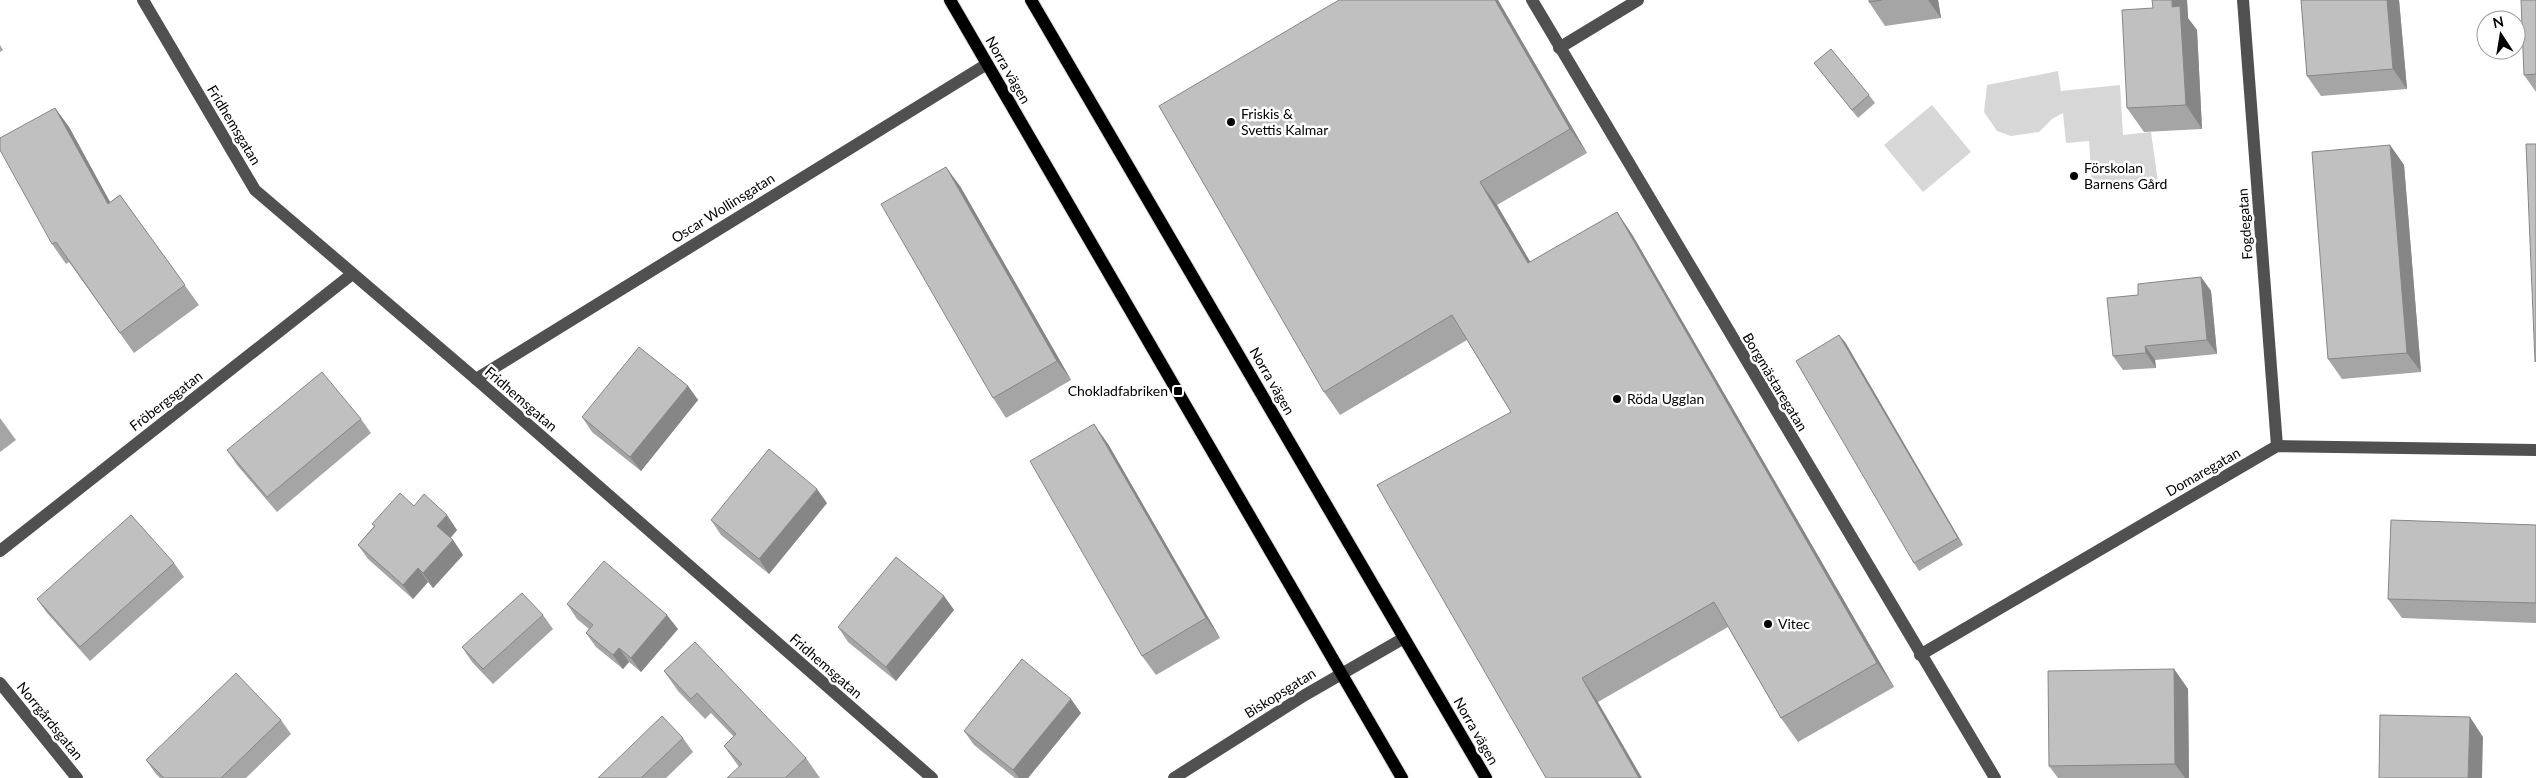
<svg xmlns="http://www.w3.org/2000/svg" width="2536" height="778" font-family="Lato,sans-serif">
  <rect width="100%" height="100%" fill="#fff"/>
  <!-- green -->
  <g fill="#d7d7d7">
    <polygon points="2058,71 2061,91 2120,85 2123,135 2151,132 2158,182 2092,188 2089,141 2066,143 2063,113 2052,119 2039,132 2011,136 1997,131 1984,112 1987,85"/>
    <polygon points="1932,105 1971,152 1923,192 1884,145"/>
  </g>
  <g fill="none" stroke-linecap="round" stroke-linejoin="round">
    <defs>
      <g id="major">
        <polyline points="950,0 1402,778"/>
        <polyline points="1031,0 1486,778"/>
      </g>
    </defs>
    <!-- major casing -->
    <use href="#major" stroke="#dbdbdb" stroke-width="14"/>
    <!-- minor -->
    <g stroke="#505050" stroke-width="12">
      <polyline points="143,0 255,190 476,379 932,778"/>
      <polyline points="1532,0 1995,778"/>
      <polyline points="2243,0 2277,446"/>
      <polyline points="1559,48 1638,0"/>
      <polyline points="476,379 987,64"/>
      <polyline points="0,551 351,275"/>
      <polyline points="1920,655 2277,446 2536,450"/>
      <polyline points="0,683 77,778"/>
      <polyline points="1174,778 1305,695 1404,638"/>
    </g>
    <!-- major -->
    <use href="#major" stroke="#000" stroke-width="12"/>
  </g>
  <!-- wall -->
  <g fill="#a5a5a5">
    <polygon points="1339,0 1498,0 1587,153 1497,205 1530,262 1617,212 1633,236 1894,687 1798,742 1781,718 1728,627 1598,702 1546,778 1511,412 1467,340 1340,415 1324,392"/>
    <polygon points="1869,0 1938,0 1941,18 1885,26 1869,2"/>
    <polygon points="2152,0 2187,0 2188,18 2197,30 2202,129 2144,132 2127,108 2153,8"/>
    <polygon points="2301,0 2399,0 2407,89 2321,96 2307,76"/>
    <polygon points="2536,0 2536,92 2524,75"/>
    <polygon points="0,45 3,50 0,52"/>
    <polygon points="1814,63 1869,95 1875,103 1858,118"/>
    <polygon points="55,108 69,127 110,202 120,195 199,305 134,353 69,262 66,264 52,244"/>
    <polygon points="2390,145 2404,165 2421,372 2342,379 2328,359"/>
    <polygon points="960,186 1071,380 1006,418 993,398"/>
    <polygon points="2201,277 2211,291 2217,354 2155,360 2156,368 2123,370 2113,356 2138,295"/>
    <polygon points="1845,342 1963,545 1919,571 1914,563"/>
    <polygon points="688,386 698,400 641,471 592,432 582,417"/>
    <polygon points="0,418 16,440 0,452"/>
    <polygon points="361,419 371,433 277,512 237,465 227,450"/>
    <polygon points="1108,444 1220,638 1156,675 1142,656"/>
    <polygon points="827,503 769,574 721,535 711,520"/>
    <polygon points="414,506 457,530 450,538 453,540 463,555 433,588 428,582 413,599 368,559 358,545 374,526 372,524"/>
    <polygon points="2536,525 2536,623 2402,618 2388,599"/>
    <polygon points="174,563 184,577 90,661 47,613 37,599"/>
    <polygon points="944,596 954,610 896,681 848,642 838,627"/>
    <polygon points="567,604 678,629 641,672 629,662 623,669 596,647 586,633 589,629 577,619"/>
    <polygon points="543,615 553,629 493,684 472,662 462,647"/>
    <polygon points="2174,669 2188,689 2189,778 2058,778 2049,766"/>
    <polygon points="664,671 806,758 820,778 727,778 739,767 724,746 734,737 711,713 705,719 678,691"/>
    <polygon points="1081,713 1028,778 1015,778 974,745 964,731"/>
    <polygon points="281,720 291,734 246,778 160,778 156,774 146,760"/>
    <polygon points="683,738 693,752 666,778 598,778"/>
  </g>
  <!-- shaded-wall -->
  <g fill="#868686">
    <polygon points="1495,0 1498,0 1587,153 1570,129"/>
    <polygon points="1928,0 1938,0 1941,18"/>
    <polygon points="2172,0 2187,0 2188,18 2197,30 2202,129 2186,105"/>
    <polygon points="2387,0 2399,0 2407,89 2393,69"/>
    <polygon points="55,108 69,127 122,224 108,204"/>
    <polygon points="2390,145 2404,165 2421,372 2407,353"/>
    <polygon points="946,167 960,186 1071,380 1057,361"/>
    <polygon points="1480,182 1497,205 1545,287 1528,263"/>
    <polygon points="1617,212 1633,236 1894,687 1877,663"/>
    <polygon points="2201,277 2211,291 2217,354 2207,340"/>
    <polygon points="1839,335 1845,342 1963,545 1958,538"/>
    <polygon points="2145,346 2155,360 2156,368 2146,353"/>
    <polygon points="688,386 698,400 641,471 630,457"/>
    <polygon points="1094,424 1108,444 1220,638 1206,618"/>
    <polygon points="817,489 827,503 769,574 759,559"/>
    <polygon points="447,515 457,530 448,541 437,526"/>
    <polygon points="453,540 463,555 433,588 423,573"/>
    <polygon points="418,568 428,582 413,599 403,585"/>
    <polygon points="944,596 954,610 896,681 886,667"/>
    <polygon points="667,615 678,629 641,672 631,658"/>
    <polygon points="619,648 629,662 623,669 613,655"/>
    <polygon points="2174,669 2188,689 2189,778 2185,778 2175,764"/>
    <polygon points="1582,678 1598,702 1642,778 1639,778"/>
    <polygon points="1071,699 1081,713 1028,778 1019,778 1013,770"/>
    <polygon points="2470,717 2483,737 2482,778 2468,778"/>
  </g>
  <!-- building -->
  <g fill="#c0c0c0" stroke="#868686">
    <polygon points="1339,0 1495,0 1570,129 1480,182 1528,263 1617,212 1877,663 1781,718 1714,602 1582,678 1639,778 1546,778 1377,485 1511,412 1452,315 1324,392 1159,106"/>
    <polygon points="1869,0 1882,0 1869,2"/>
    <polygon points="2152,0 2172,0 2172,7 2180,6 2186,105 2127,108 2122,10 2153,8"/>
    <polygon points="2301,0 2387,0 2393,69 2307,76"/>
    <polygon points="2521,0 2536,0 2536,74 2524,75"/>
    <polygon points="1831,49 1869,95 1852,110 1814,63"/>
    <polygon points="55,108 108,204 120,195 185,285 120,333 56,242 52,244 0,150 0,138"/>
    <polygon points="2526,144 2536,144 2536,361 2535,362"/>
    <polygon points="2390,145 2407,353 2328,359 2312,152"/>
    <polygon points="946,167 1057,361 993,398 881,204"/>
    <polygon points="2201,277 2207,340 2145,346 2146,353 2113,356 2107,298 2138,295 2138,284"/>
    <polygon points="1839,335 1958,538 1914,563 1796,361"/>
    <polygon points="639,347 688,386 630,457 582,417"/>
    <polygon points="322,372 361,419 267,497 227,450"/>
    <polygon points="1094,424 1206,618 1142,656 1030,461"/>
    <polygon points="769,449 817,489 759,559 711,520"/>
    <polygon points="400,493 414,506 424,494 447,515 437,526 453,540 423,573 418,568 403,585 358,545 375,526 372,524"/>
    <polygon points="131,515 174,563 80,647 37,599"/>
    <polygon points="2391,520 2536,525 2536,603 2388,599"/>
    <polygon points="896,557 944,596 886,667 838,627"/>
    <polygon points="604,561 667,615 631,658 619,648 613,655 586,633 593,625 567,604"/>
    <polygon points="522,593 543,615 483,669 462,647"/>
    <polygon points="695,642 806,758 785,778 727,778 742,764 724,746 736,734 697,693 691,699 664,671"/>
    <polygon points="1022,659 1071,699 1013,770 964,731"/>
    <polygon points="2174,669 2175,764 2049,766 2048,671"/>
    <polygon points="236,673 281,720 221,778 164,778 146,760"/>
    <polygon points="2380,715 2470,717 2468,778 2379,778"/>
    <polygon points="662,716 683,738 641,778 598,778"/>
  </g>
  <!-- markers -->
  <g fill="#000" stroke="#fff" stroke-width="2">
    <circle cx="1231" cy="122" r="5"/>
    <circle cx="2074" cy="176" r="5"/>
    <rect x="1173" y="386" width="10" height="10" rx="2.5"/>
    <circle cx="1617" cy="399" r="5"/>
    <circle cx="1768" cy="624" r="5"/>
  </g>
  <g text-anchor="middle" stroke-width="5" stroke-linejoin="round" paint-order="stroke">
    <!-- street labels -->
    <g font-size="14" fill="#000" stroke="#fff">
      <text transform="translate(1008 70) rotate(60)" y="5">Norra vägen</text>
      <text transform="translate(234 125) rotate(59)" y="5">Fridhemsgatan</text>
      <text transform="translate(723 208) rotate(-32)" y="5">Oscar Wollinsgatan</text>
      <text transform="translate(2245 224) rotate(-94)" y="5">Fogdegatan</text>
      <text transform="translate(1272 381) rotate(60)" y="5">Norra vägen</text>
      <text transform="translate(1775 382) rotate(59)" y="5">Borgmästaregatan</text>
      <text transform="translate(521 399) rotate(41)" y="5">Fridhemsgatan</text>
      <text transform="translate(166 401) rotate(-38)" y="5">Fröbergsgatan</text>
      <text transform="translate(2203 472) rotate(-30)" y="5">Domaregatan</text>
      <text transform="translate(826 666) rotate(41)" y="5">Fridhemsgatan</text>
      <text transform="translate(1280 693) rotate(-32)" y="5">Biskopsgatan</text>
      <text transform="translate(50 721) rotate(51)" y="5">Norrgårdsgatan</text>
      <text transform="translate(1476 731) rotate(60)" y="5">Norra vägen</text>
    </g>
    <!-- poi labels -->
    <g font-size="14" fill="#000" stroke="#fff" text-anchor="start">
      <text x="1241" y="119">Friskis &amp;<tspan x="1241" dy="16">Svettis Kalmar</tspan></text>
      <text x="2084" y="173">Förskolan<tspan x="2084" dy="16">Barnens Gård</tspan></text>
      <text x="1168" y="396" text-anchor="end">Chokladfabriken</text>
      <text x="1627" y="404">Röda Ugglan</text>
      <text x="1778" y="629">Vitec</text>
    </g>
  </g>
  <!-- north arrow -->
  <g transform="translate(2501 35) rotate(348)"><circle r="24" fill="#ffffff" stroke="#999999"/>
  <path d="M0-4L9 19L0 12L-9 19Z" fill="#000000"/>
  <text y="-8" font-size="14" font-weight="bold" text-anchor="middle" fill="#000000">N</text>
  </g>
</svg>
